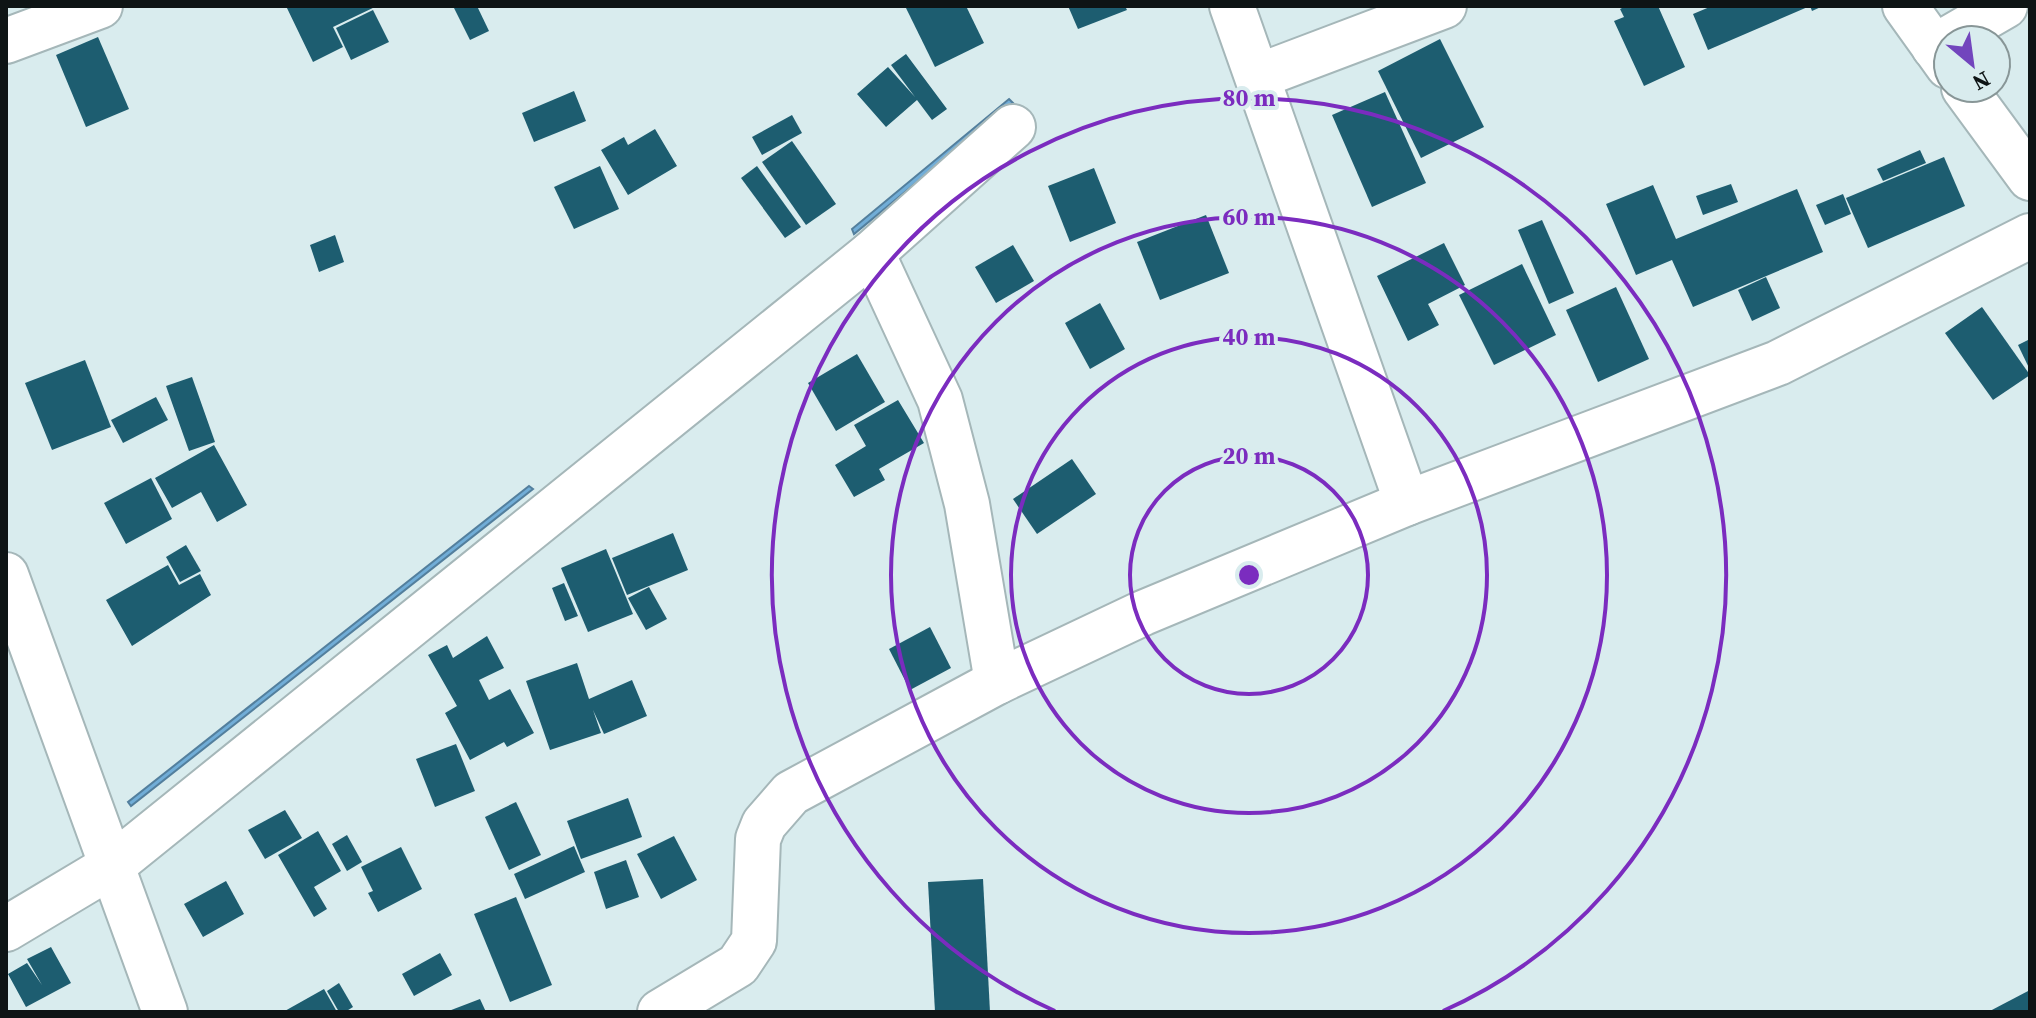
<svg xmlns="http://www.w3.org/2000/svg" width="2036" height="1018" font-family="'Source Serif 4',serif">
  <rect width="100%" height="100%" fill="#d9ecee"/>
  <!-- water -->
  <g fill="#71add7" stroke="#537f9d" stroke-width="2">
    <polygon points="1009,99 1013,103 854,234 852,229"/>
    <polygon points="529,486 533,489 131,806 128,802"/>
  </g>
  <!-- building -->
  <g fill="#1d5d70">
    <polygon points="286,6 377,6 333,27 343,47 313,62"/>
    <polygon points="453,6 477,6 489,31 470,40"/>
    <polygon points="905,6 966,6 984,43 935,67"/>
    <polygon points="1068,6 1125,6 1127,10 1078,29"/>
    <polygon points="1626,6 1658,6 1685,67 1644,86 1614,21 1624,17 1620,9"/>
    <polygon points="1712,6 1823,6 1812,11 1810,6 1708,50 1693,14"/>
    <polygon points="373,10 389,42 351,60 336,28"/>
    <polygon points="98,37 129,109 86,127 56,55"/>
    <polygon points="1440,39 1484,127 1421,158 1378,71"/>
    <polygon points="906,54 947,109 932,120 917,100 886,127 857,94 888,67 915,97 891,65"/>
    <polygon points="574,91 586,121 534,142 522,113"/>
    <polygon points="1385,92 1426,183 1372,207 1332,115"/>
    <polygon points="792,115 802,133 762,155 752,137"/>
    <polygon points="655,129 677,166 628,195 601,150 624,137 628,145"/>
    <polygon points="792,141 836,204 806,225 762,162"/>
    <polygon points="1920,150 1926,163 1883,181 1877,169"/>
    <polygon points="1944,157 1965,206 1868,248 1846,198"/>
    <polygon points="600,166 619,209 574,229 554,187"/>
    <polygon points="757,166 801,227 785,238 741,178"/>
    <polygon points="1094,168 1116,223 1070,242 1048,186"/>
    <polygon points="1731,184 1738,202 1703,215 1696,196"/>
    <polygon points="1653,185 1676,239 1797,189 1823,252 1693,307 1672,260 1636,275 1606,204"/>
    <polygon points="1843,194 1851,214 1825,225 1816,205"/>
    <polygon points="1206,215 1229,273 1160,300 1137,242"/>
    <polygon points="1542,220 1574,293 1549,304 1518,230"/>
    <polygon points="335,235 344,262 319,272 310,245"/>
    <polygon points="1444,243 1465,285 1428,304 1439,325 1408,341 1377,276"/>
    <polygon points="1013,245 1034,281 996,303 975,267"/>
    <polygon points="1522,264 1556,335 1494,365 1459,295"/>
    <polygon points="1766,277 1780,308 1752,321 1738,290"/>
    <polygon points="1616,287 1649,359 1598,382 1566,310"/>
    <polygon points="1100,303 1125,349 1090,369 1065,323"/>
    <polygon points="1982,307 2030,375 1993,400 1945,333"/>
    <polygon points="2030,339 2030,370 2018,345"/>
    <polygon points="857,354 885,402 836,431 808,383"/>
    <polygon points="85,360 111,427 52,450 25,383"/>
    <polygon points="192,377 215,442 189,451 166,386"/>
    <polygon points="156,397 168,420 123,443 111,420"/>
    <polygon points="898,400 924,443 879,469 885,480 854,497 835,465 866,446 854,425"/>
    <polygon points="214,445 247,505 217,522 201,492 172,508 155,478"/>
    <polygon points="1072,459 1096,494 1037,534 1013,499"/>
    <polygon points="151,478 172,519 126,544 104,503"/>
    <polygon points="673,533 688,570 627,595 612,558"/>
    <polygon points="186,545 201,571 180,582 166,557"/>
    <polygon points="606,549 633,614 588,632 561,568"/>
    <polygon points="168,565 179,585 200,574 211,595 132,646 106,600"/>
    <polygon points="564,583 578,616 565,621 552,588"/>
    <polygon points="649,587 667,619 646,630 628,598"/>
    <polygon points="930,627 951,668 910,690 889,649"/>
    <polygon points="487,636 504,668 479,680 489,700 510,689 534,733 507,747 504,742 470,760 445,713 457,706 428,655 447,645 453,658"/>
    <polygon points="577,663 589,699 632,680 647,716 604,734 593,710 601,733 550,750 526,681"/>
    <polygon points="456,744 475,791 435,807 416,759"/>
    <polygon points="628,798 642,837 581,859 567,821"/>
    <polygon points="516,802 541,855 509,870 485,817"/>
    <polygon points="285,810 302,838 265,859 248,830"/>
    <polygon points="318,831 341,871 314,887 327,909 314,917 278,855"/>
    <polygon points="347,835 362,862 347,871 332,844"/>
    <polygon points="674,836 697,880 661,899 637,854"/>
    <polygon points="574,846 585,872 525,899 514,874"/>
    <polygon points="401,847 422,889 378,912 368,893 373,891 361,867"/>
    <polygon points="626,860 639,897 606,909 594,872"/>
    <polygon points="983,879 990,1012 935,1012 928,882"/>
    <polygon points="226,881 244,914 203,937 184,904"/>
    <polygon points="516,897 552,985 510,1002 474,914"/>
    <polygon points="51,947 71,983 26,1007 8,974 27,963 42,985 27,959"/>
    <polygon points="440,953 452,975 414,996 402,974"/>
    <polygon points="339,983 353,1007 345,1012 339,1012 327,991"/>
    <polygon points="324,989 337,1012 283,1012"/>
    <polygon points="2030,990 2030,1012 1988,1012"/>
    <polygon points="480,999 486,1012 446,1012"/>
  </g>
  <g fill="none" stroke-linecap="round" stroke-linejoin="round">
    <defs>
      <g id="minor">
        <polyline points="1232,6 1407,503"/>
        <polyline points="1905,6 1948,66"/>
        <polyline points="6,41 100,6"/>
        <polyline points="1934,47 2005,6"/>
        <polyline points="1259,76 1444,6"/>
        <polyline points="1964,88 2030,178"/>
        <polyline points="872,253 940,400 967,504 997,682"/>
        <polyline points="6,575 165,1012"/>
        <polyline points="6,929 113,865 872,253 1013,127"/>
        <polyline points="660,1012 738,965 754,941 758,839 764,824 791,793 997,682 1143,613 1407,503 1778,363 2030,236"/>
      </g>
    </defs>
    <!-- minor casing -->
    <use href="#minor" stroke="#a5b7b9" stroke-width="48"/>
    <!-- minor -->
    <use href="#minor" stroke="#fff" stroke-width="44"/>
  </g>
  <!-- distance rings -->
  <g fill="none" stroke="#7b2cbf" stroke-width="4">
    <circle cx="1249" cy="575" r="119"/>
    <circle cx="1249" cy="575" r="238"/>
    <circle cx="1249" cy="575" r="358"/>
    <path d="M1055 1011A477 477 0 1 1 1443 1011"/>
  </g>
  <circle cx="1249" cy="575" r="12" fill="#7b2cbf" stroke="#d9ecee" stroke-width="4"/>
  <g font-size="24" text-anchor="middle" font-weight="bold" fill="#7b2cbf" stroke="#d9ecee" stroke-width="8" stroke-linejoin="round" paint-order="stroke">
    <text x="1249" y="106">80 m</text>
    <text x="1249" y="225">60 m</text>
    <text x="1249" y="345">40 m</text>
    <text x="1249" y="464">20 m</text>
  </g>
  <!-- border -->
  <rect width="2036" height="1018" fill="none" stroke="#0e1415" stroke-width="16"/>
  <!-- north arrow -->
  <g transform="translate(1972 64) rotate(151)"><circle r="38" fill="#d9ecee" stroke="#889697" stroke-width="2"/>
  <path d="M0-6L14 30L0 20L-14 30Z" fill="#7245bd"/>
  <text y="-12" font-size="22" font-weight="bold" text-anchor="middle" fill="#0e1415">N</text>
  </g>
</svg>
